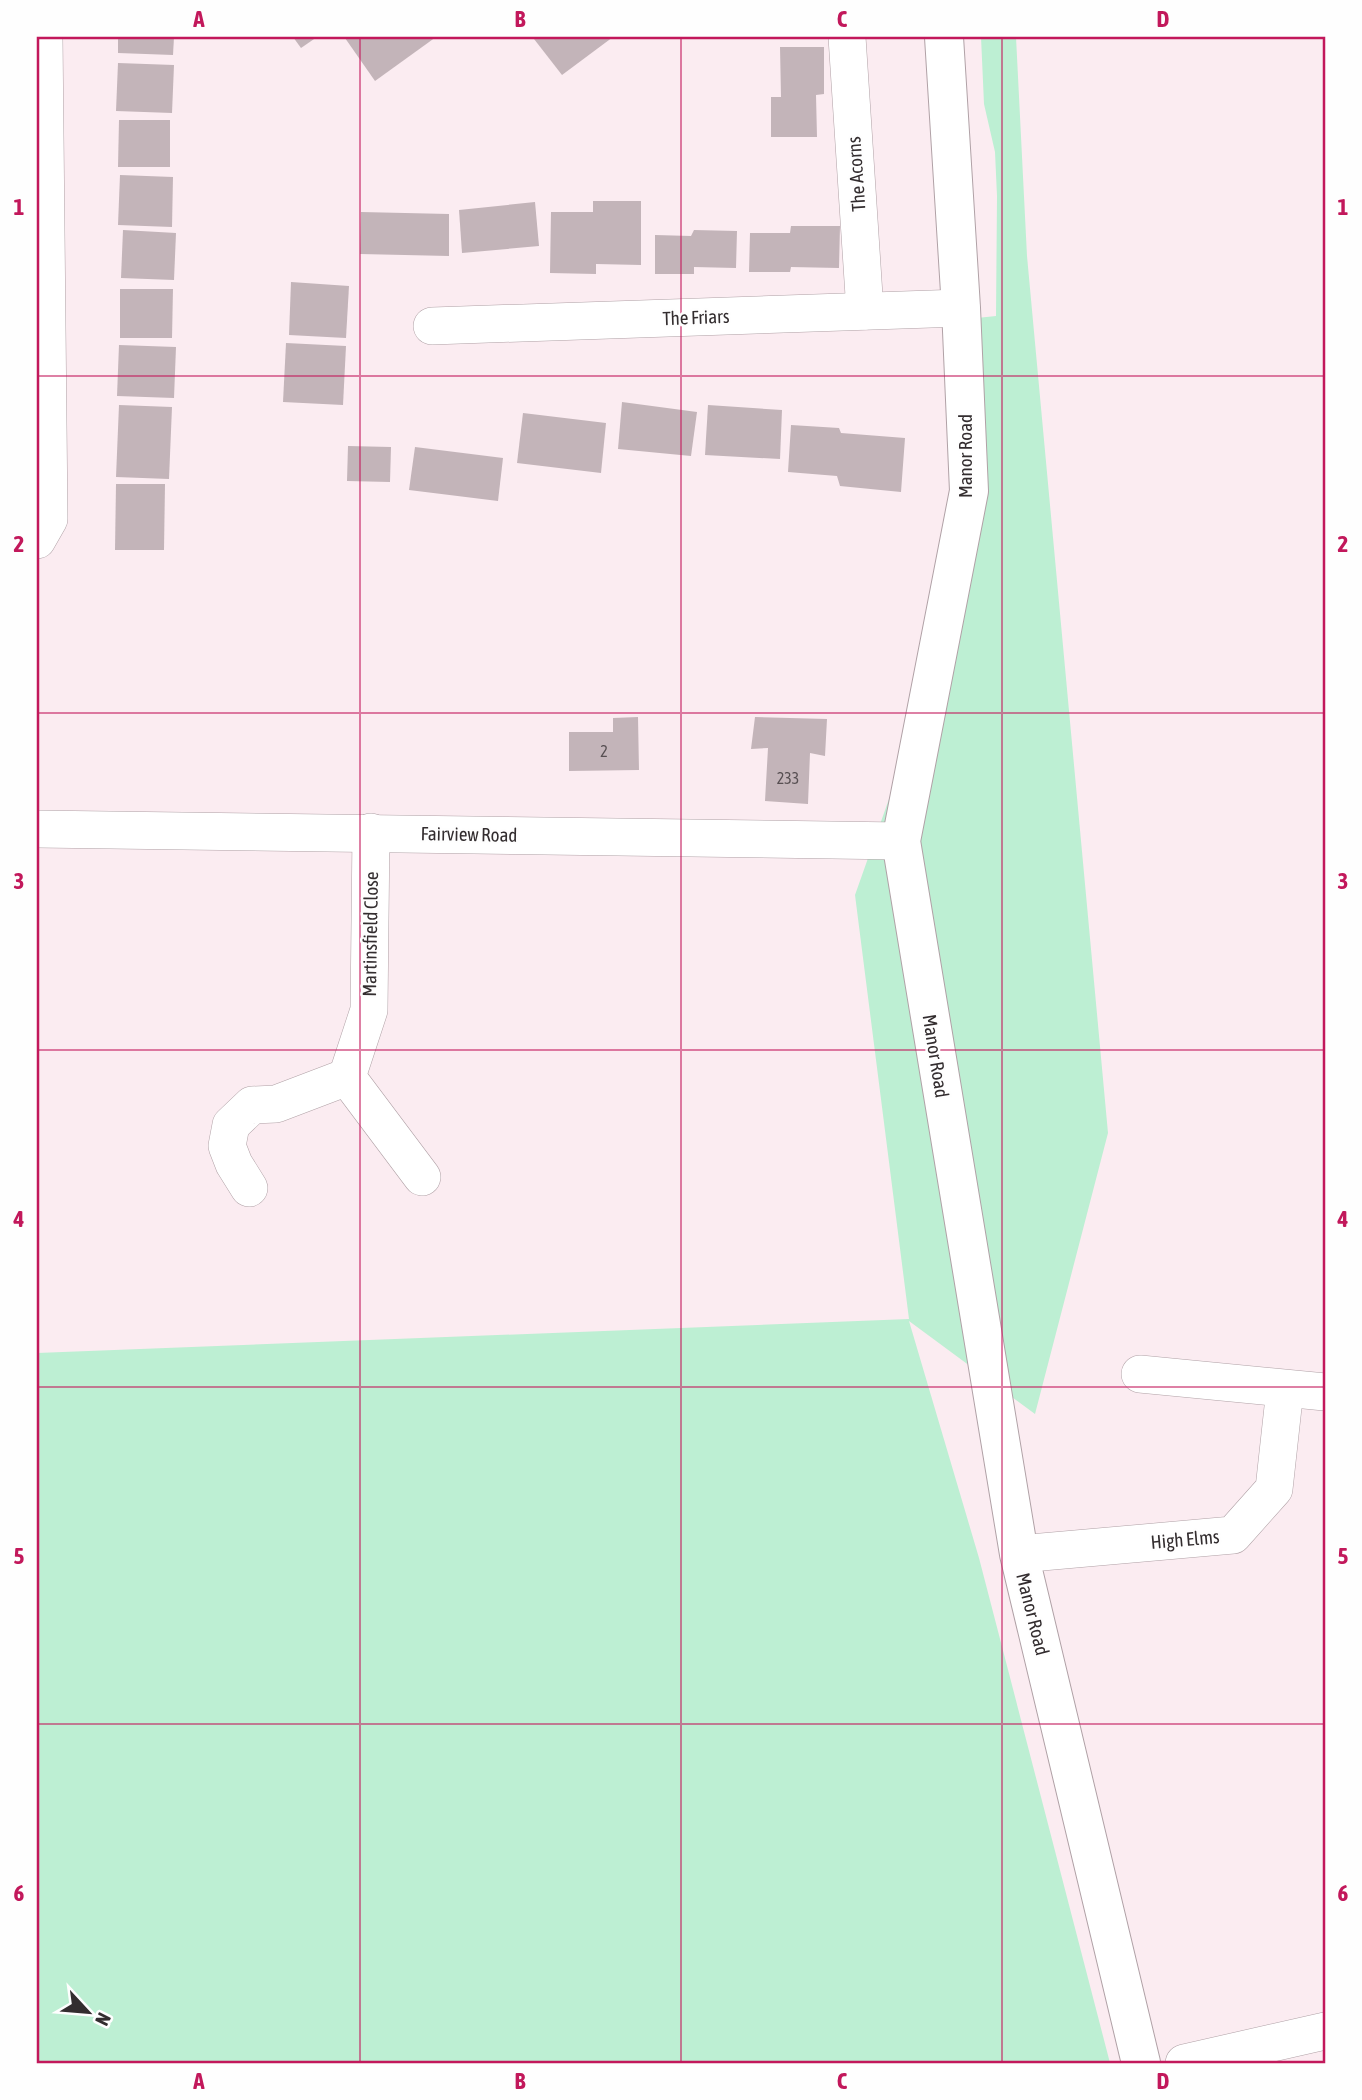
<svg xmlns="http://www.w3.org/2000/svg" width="1362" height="2100" font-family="'Asap Condensed',sans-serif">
  <rect width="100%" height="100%" fill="#fbecf1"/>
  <!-- green -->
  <polygon fill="#bdefd3" points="981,37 1016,37 1027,256 1108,1133 1035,1414 909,1321 979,1558 1110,2063 37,2063 37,1353 909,1319 855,895 969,573 977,318 996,316 997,196 995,152 984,104"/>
  <!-- building -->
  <g fill="#c3b4b9">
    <polygon points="118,37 174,37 173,55 118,53"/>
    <polygon points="293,37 317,37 301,48"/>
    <polygon points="347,37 436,37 375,81 345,38"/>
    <polygon points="537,37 613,37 562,75 534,39"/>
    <polygon points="780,47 824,47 824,94 816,95 817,137 771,137 771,97 781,97"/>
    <polygon points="118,63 174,65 172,113 116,111"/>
    <polygon points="119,120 170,120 170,167 118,167"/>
    <polygon points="120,175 173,177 172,227 118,225"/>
    <polygon points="593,201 641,201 641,265 596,264 596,274 550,273 551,212 593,212"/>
    <polygon points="535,202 539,246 462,253 459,210"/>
    <polygon points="361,212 449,214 449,256 360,254"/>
    <polygon points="791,226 840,226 839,268 791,267 790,272 749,272 750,233 790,233"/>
    <polygon points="123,230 176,233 174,280 121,278"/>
    <polygon points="694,230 737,231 736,268 694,267 694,274 655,274 655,235 691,236"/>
    <polygon points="291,282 349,286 346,338 289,335"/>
    <polygon points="120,289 173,289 172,338 120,338"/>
    <polygon points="286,343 346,346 343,405 283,402"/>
    <polygon points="119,345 176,347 174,398 117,396"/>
    <polygon points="622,402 697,412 691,456 618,449"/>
    <polygon points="119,405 172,407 169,479 116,477"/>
    <polygon points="708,405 782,410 780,459 705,455"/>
    <polygon points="523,413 606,423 601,473 517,463"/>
    <polygon points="791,425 839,428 841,433 905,438 901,492 840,486 837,476 788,472"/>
    <polygon points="348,446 391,447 390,482 347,481"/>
    <polygon points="415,447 503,458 498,501 409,490"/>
    <polygon points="116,484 165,484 164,550 115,550"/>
    <polygon points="638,717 639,770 569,771 569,732 613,732 613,718"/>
    <polygon points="755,717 827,719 825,756 810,753 808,804 765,801 768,748 751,749"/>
  </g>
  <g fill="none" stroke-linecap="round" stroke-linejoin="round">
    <defs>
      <g id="minor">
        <polyline points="847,37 865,311"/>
        <polyline points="432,326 961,308"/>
        <polyline points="37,540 49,519 44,37"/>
        <polyline points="37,829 901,841"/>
        <polyline points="371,832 369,1010 347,1077 422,1177"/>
        <polyline points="249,1188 234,1164 227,1146 231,1125 252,1105 276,1104 347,1077"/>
        <polyline points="1140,1374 1325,1392"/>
        <polyline points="1019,1554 1233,1535 1274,1489 1285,1389"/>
        <polyline points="1184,2063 1325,2031"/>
      </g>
      <polyline id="major" points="944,37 961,308 969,491 901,841 1019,1554 1141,2063"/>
    </defs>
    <!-- minor casing -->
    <use href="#minor" stroke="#b0a1a6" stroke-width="38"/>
    <!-- major casing -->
    <use href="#major" stroke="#b0a1a6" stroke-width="40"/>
    <!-- minor -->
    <use href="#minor" stroke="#fff" stroke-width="37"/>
    <!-- major -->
    <use href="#major" stroke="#fff" stroke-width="38"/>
  </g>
  <!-- grid -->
  <path fill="none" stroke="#c2185b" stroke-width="2" stroke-opacity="0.55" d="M360 37V2063M681 37V2063M1002 37V2063M37 376H1325M37 713H1325M37 1050H1325M37 1387H1325M37 1724H1325"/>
  <g text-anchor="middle" stroke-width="5" stroke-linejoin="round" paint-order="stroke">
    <!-- number labels -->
    <g font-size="16" fill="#574f52">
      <text x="604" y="757">2</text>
      <text x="788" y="784">233</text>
    </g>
    <!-- street labels -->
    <g font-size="19" fill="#332d2f" stroke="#fefefe">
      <text transform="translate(856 174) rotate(-94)" y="7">The Acorns</text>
      <text transform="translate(696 317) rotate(-2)" y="7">The Friars</text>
      <text transform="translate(965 456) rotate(-90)" y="7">Manor Road</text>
      <text transform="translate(469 834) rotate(1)" y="7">Fairview Road</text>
      <text transform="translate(370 934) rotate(-89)" y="7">Martinsfield Close</text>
      <text transform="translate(936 1056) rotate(81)" y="7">Manor Road</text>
      <text transform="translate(1185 1539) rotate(-5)" y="7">High Elms</text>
      <text transform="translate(1033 1614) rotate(76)" y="7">Manor Road</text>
    </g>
  </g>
  <!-- border -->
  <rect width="1362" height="2100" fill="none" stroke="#fefefe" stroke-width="77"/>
  <!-- north arrow -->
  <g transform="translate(88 2012) rotate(116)" stroke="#fefefe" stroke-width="5" paint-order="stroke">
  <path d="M0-5L12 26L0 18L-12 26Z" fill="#332d2f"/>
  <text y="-10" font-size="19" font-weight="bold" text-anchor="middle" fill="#332d2f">N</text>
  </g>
  <rect x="38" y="38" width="1286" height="2024" fill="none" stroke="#c2185b" stroke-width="2.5"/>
  <g font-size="23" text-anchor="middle" font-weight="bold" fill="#c2185b">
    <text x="199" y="27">A</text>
    <text x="520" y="27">B</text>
    <text x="842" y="27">C</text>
    <text x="1163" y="27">D</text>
    <text x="19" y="215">1</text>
    <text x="1343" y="215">1</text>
    <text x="19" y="552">2</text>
    <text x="1343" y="552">2</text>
    <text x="19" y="889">3</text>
    <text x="1343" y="889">3</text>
    <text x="19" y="1227">4</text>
    <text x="1343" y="1227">4</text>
    <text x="19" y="1564">5</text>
    <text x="1343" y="1564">5</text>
    <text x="19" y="1901">6</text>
    <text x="1343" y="1901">6</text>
    <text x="199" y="2089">A</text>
    <text x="520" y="2089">B</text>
    <text x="842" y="2089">C</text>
    <text x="1163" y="2089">D</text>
  </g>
</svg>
